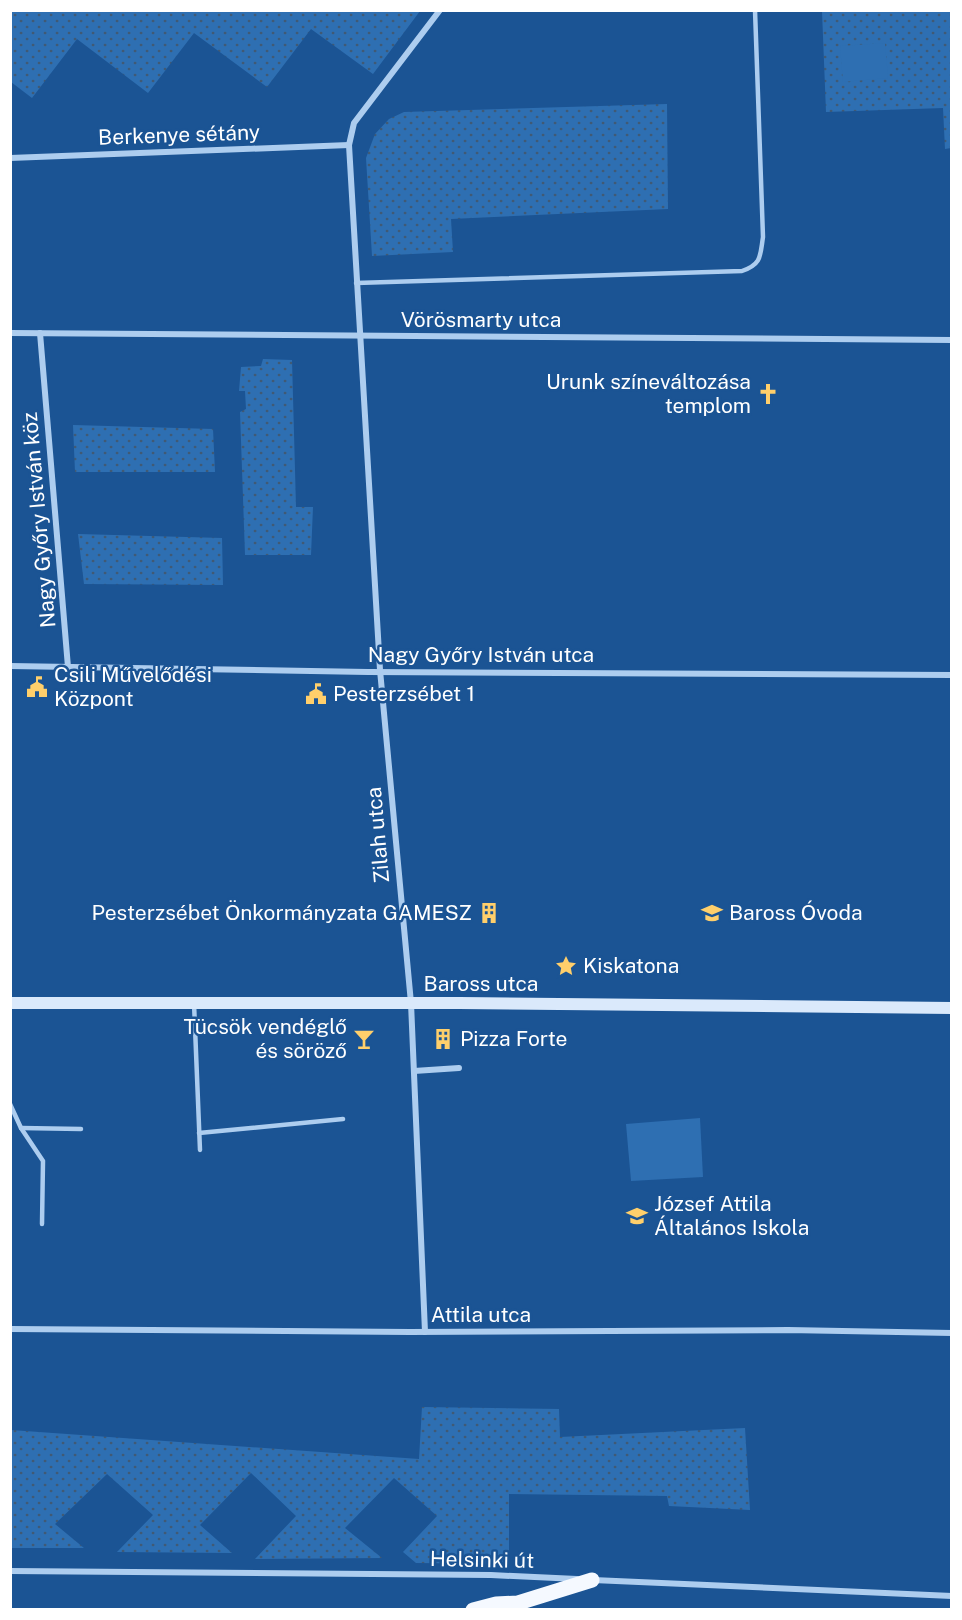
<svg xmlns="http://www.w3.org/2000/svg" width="962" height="1620" font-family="'Public Sans',sans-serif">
  <defs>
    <pattern id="park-dots" width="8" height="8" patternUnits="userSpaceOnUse" patternTransform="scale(1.5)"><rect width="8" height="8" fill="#2e6fb2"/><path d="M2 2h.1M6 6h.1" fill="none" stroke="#405a75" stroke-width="1.8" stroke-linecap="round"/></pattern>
  </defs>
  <rect width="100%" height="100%" fill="#1b5494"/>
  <!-- park -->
  <g fill="url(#park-dots)">
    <polygon points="11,10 420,10 420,11 373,74 311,29 267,87 194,33 148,93 77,39 32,98 11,82"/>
    <polygon points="822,11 951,11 951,148 945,149 943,108 826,112"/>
    <polygon points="667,104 668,209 451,219 453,252 372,256 366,158 375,134 389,119 404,112"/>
    <polygon points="263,359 292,360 296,507 313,507 311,555 245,555 240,412 246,409 245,391 239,391 241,367 261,366"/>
    <polygon points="73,425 213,429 215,472 75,472"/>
    <polygon points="78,534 222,538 223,585 84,584"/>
    <polygon points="422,1407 559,1409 560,1437 745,1428 750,1510 669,1506 667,1496 509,1494 509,1564 416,1563 403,1552 437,1516 394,1478 345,1528 382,1558 255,1559 296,1516 251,1473 200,1525 232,1553 117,1552 153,1515 107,1474 55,1524 84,1548 11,1548 11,1430 419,1459"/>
  </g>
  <!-- garden -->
  <g fill="#2e6fb2">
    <polygon points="885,43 888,78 843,82 840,46"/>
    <polygon points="700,1118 703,1177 631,1181 626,1124"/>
  </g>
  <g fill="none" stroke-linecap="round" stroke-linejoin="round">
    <!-- lane -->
    <g stroke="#adcdef" stroke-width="4.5">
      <path d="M356 283 742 271C762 264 760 256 763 237L755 10"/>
      <polyline points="194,1003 200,1150"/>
      <polyline points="10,1104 21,1128 43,1161 42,1224"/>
      <polyline points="21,1128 81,1129"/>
      <polyline points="199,1133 343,1119"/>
    </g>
    <!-- street -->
    <g stroke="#adcdef" stroke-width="6">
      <polyline points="10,158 349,145"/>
      <polyline points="10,333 952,340"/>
      <polyline points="40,333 68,667"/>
      <polyline points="10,666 368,672 952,675"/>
      <polyline points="414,1071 459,1068"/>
      <polyline points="10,1329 410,1332 788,1330 952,1333"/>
      <polyline points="425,1332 411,1003 380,670 349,145 354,123 440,10"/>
      <polyline points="10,1571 491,1575 577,1579"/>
      <polyline points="593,1580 952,1596"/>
    </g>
    <!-- secondary -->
    <polyline stroke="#dae9fb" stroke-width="12" points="10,1003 459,1003 952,1008"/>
    <!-- primary -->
    <polyline stroke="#f5f9ff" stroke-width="15" points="473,1610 496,1604 518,1603 592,1580"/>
  </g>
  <!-- icons -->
  <defs>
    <symbol id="church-bare" viewBox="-9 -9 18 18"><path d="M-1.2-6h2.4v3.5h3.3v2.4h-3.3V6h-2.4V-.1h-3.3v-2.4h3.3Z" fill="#ffcf6b" stroke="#1b5494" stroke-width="2.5" paint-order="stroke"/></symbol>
    <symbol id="civic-bare" viewBox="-9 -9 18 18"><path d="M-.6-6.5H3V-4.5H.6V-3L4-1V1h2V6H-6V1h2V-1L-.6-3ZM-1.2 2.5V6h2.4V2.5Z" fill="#ffcf6b" stroke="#1b5494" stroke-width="2.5" paint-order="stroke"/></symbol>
    <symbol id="building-bare" viewBox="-9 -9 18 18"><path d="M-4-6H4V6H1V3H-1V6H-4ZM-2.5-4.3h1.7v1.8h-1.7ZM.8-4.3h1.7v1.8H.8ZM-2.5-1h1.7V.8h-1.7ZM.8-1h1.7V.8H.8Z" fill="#ffcf6b" stroke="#1b5494" stroke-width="2.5" paint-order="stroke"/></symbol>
    <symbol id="school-bare" viewBox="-9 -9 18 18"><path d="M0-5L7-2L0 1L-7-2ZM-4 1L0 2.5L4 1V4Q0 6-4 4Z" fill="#ffcf6b" stroke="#1b5494" stroke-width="2.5" paint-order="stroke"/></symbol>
    <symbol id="sight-bare" viewBox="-9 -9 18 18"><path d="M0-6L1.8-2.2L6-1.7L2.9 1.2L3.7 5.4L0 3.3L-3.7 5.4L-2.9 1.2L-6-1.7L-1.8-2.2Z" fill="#ffcf6b" stroke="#1b5494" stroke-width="2.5" paint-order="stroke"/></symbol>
    <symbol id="bar-bare" viewBox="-9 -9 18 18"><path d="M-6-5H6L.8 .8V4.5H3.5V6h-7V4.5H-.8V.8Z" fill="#ffcf6b" stroke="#1b5494" stroke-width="2.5" paint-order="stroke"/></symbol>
  </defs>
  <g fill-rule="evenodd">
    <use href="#church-bare" x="753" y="379" width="30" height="30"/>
    <use href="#civic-bare" x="22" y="672" width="30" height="30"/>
    <use href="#civic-bare" x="301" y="679" width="30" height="30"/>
    <use href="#building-bare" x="474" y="898" width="30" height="30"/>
    <use href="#school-bare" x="697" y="898" width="30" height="30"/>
    <use href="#sight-bare" x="551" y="951" width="30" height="30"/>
    <use href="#bar-bare" x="349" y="1024" width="30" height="30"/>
    <use href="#building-bare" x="428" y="1024" width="30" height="30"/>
    <use href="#school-bare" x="622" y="1201" width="30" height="30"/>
  </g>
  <g text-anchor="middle" stroke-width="5" stroke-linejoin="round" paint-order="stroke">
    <!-- street labels -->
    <g font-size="21" fill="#fff" stroke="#1b5494">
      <text transform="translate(179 135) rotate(-2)" y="7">Berkenye sétány</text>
      <text x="481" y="327">Vörösmarty utca</text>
      <text transform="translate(39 520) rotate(-95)" y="7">Nagy Győry István köz</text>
      <text x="481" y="662">Nagy Győry István utca</text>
      <text transform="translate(378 835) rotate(-95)" y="7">Zilah utca</text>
      <text x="481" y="991">Baross utca</text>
      <text x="481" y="1322">Attila utca</text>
      <text transform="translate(482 1560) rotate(1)" y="7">Helsinki út</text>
    </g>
    <!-- poi labels -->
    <g font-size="21" fill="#fff" stroke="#1b5494" text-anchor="start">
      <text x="751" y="389" text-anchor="end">Urunk színeváltozása<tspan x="751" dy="24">templom</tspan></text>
      <text x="54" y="682">Csili Művelődési<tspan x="54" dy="24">Központ</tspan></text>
      <text x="333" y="701">Pesterzsébet 1</text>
      <text x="472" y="920" text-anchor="end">Pesterzsébet Önkormányzata GAMESZ</text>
      <text x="729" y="920">Baross Óvoda</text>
      <text x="583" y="973">Kiskatona</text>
      <text x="347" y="1034" text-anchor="end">Tücsök vendéglő<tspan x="347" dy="24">és söröző</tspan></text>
      <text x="460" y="1046">Pizza Forte</text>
      <text x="654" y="1211">József Attila<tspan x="654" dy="24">Általános Iskola</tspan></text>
    </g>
  </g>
  <!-- border -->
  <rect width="962" height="1620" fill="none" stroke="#ffffff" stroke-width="24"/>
</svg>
